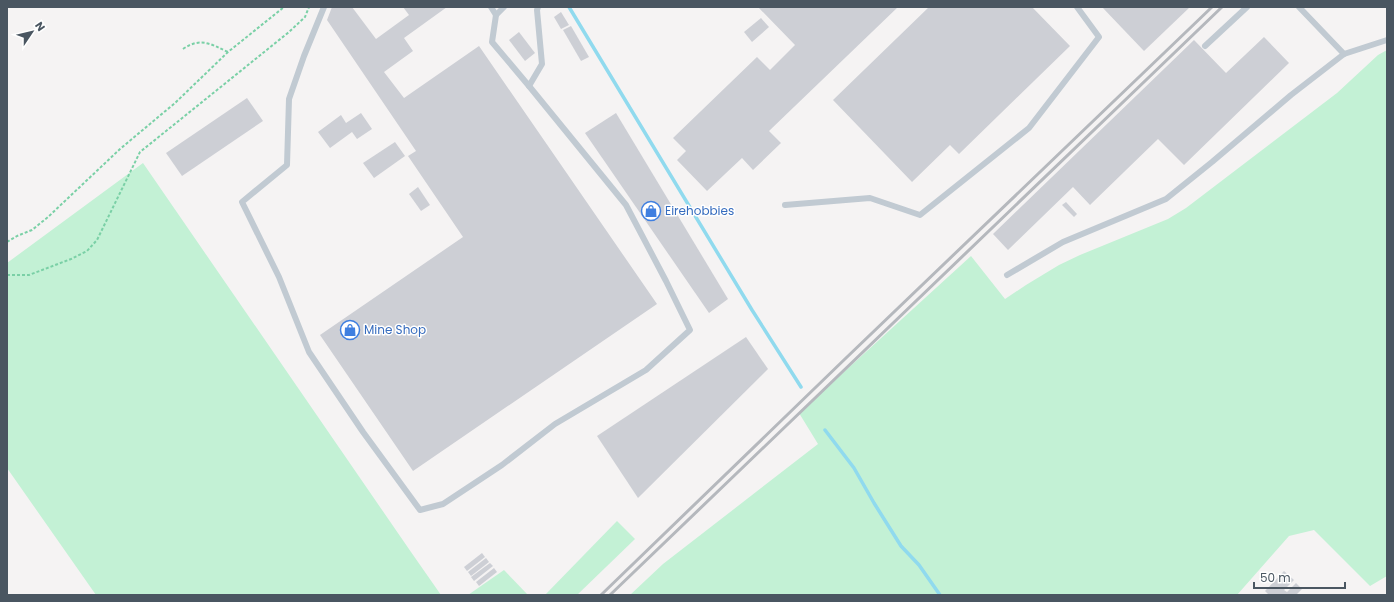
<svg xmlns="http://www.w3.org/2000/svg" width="1394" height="602" font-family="Poppins,sans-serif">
  <rect width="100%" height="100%" fill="#f5f3f3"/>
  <!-- green -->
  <g fill="#c3f1d5">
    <polygon points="1387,50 1387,576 1370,586 1314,530 1289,536 1237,595 630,595 663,564 818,444 799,413 971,256 1005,299 1026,285 1059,265 1080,255 1168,219 1186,208 1337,93 1378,55"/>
    <polygon points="143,163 411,552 441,595 96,595 7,468 7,263"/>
    <polygon points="617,521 635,539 577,595 545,595"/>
    <polygon points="504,570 528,595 468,595"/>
  </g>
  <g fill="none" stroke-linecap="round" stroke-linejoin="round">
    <!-- stream -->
    <g stroke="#90daee" stroke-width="3.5">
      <polyline points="569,7 752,310 801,387"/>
      <polyline points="825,430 854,468 874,503 901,546 919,565 940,595"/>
    </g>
  </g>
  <!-- building -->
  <g fill="#cdcfd5">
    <polygon points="332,7 352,7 376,39 409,15 403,7 447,7 404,38 413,51 384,72 404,98 479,46 657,304 413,471 320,335 463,237 408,156 416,151 327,20"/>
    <polygon points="758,7 898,7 769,131 781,143 753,170 742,158 707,191 677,160 686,151 673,138 757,57 770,70 795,45"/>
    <polygon points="929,7 1032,7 1070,46 959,154 950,145 912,182 833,100"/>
    <polygon points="1102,7 1190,7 1144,51"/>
    <polygon points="561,12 569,25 561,29 554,17"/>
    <polygon points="761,18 769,27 752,42 744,32"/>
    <polygon points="571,26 589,57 581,61 563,30"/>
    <polygon points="519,32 535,53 525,61 509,40"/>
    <polygon points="1264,37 1289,63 1184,165 1158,139 1090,205 1073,187 1008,250 993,234 1194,40 1226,73"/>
    <polygon points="247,98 263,121 182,176 166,153"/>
    <polygon points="361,113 372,129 357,139 352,132 330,148 318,132 341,115 346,123"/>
    <polygon points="616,113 728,299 709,313 585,133"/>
    <polygon points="395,142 405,156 374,178 363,163"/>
    <polygon points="418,187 430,205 421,211 409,194"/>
    <polygon points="1066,202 1077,214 1074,217 1062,205"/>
    <polygon points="746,337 768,369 638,498 597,436"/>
    <polygon points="482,553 485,557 467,571 464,567"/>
    <polygon points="486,558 489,562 471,576 468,572"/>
    <polygon points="490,563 493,566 474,581 471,577"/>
    <polygon points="494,568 497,572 479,586 476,582"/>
    <polygon points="1284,571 1294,580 1284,590 1287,592 1296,583 1302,589 1296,595 1269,595 1265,591"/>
  </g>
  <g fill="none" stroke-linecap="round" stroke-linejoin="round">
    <!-- path -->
    <g stroke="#7ad0a6" stroke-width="2" stroke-dasharray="3 2" stroke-linecap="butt">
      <path d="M183 49C200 37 211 44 228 52"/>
      <polyline points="7,242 17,236 32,230 48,217 120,149 175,103 228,52 284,7"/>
      <polyline points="7,275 29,275 71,259 87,251 97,240 140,152 289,32 305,17 309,7"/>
    </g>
    <!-- service -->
    <g stroke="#c1cad2" stroke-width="6">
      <polyline points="324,7 304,56 289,99 287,165 242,202 279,277 309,352 363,432 420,510 443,504 502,465 555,424 646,370 690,330 666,281 626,205 529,86"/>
      <polyline points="491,7 496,15"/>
      <polyline points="504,7 496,15 492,42 529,86 542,64 537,10 538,7"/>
      <polyline points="1299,7 1344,54"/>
      <polyline points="1205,46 1247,7"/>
      <polyline points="785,205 870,198 920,215 1029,128 1099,37 1077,7"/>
      <polyline points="1007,275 1063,242 1166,199 1212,162 1291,95 1344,54 1387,40"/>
    </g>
    <!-- rail -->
    <g stroke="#b5b8bd" stroke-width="3">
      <polyline points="601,595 846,358 1212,7"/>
      <polyline points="610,595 1222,7"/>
    </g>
  </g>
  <!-- icons -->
  <defs>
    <symbol id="shop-ring" viewBox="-11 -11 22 22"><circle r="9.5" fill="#fff" stroke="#3f7fe0" stroke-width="1.5"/><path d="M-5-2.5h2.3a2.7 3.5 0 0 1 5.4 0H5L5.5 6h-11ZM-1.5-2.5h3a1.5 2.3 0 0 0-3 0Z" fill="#3f7fe0"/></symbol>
  </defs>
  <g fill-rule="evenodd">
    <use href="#shop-ring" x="640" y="200" width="22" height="22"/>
    <use href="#shop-ring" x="339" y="319" width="22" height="22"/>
  </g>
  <g text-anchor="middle" stroke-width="3" stroke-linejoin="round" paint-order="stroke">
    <!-- shop labels -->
    <g font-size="12" fill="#366cbe" stroke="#fff" text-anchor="start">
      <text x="665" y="215">Eirehobbies</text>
      <text x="364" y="334">Mine Shop</text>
    </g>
  </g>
  <!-- border -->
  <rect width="1394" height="602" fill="none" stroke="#4a5661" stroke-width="16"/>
  <!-- north arrow -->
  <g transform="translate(32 32) rotate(55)" stroke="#ffffff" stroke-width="3" paint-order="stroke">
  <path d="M0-3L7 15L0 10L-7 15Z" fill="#4a5661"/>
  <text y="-6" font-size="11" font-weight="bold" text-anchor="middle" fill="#4a5661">N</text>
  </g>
  <!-- scale -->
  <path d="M1254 582v6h91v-6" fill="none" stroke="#4a5661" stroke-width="2"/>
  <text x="1260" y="582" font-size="12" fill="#4a5661" stroke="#ffffff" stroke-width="3" paint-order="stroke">50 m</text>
</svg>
